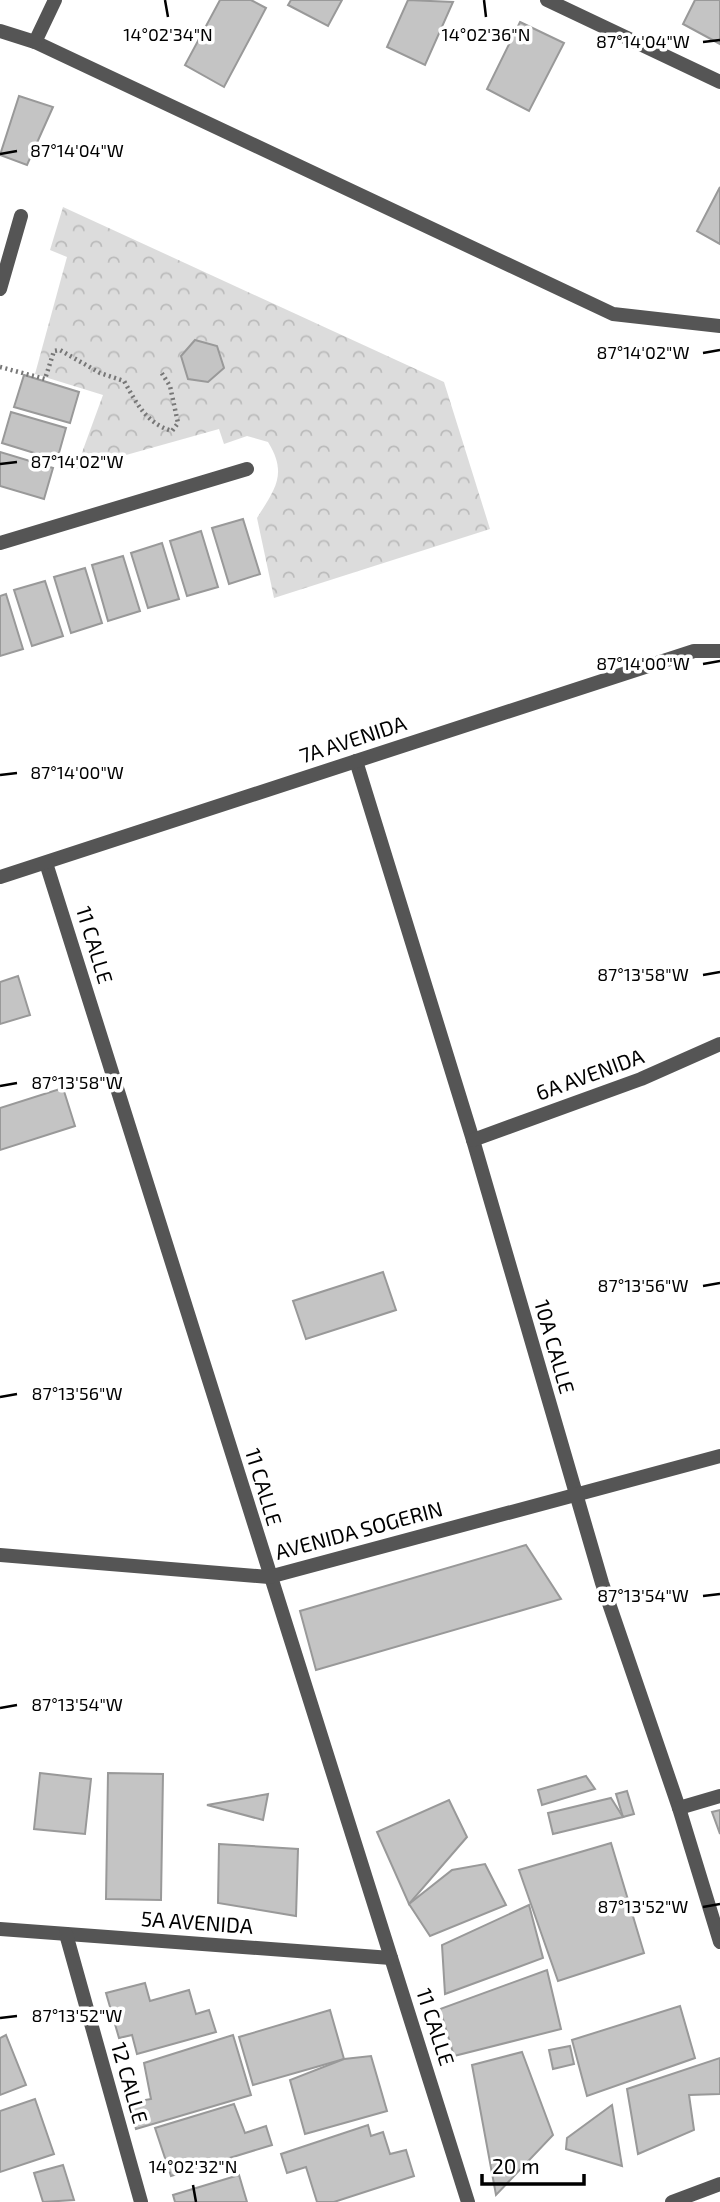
<svg xmlns="http://www.w3.org/2000/svg" width="720" height="2202" font-family="'Exo 2',sans-serif">
  <defs>
    <pattern id="park-crowns" width="20" height="18" patternUnits="userSpaceOnUse" patternTransform="scale(1.75)"><rect width="20" height="18" fill="#dcdcdc"/><path d="M2 6a3 3 0 1 1 6 0M12 15a3 3 0 1 1 6 0" fill="none" stroke="#bbb"/></pattern>
  </defs>
  <rect width="100%" height="100%" fill="#fff"/>
  <!-- park -->
  <path fill="url(#park-crowns)" d="M63 207 444 382 490 529 274 598 257 518C275 489 288 474 268 442L247 436 224 444 219 429 76 469 103 395 35 374 67 257 50 250Z"/>
  <!-- building -->
  <g fill="#c4c4c4" stroke="#999" stroke-width="2">
    <polygon points="220,0 251,0 266,8 224,87 185,65"/>
    <polygon points="291,0 342,0 328,26 288,5"/>
    <polygon points="408,0 453,2 425,65 387,47"/>
    <polygon points="695,0 720,0 720,44 683,24"/>
    <polygon points="520,22 564,43 529,111 487,89"/>
    <polygon points="19,96 53,107 27,165 0,155"/>
    <polygon points="720,187 720,244 697,231"/>
    <polygon points="195,340 217,346 224,368 208,382 188,379 181,356"/>
    <polygon points="24,375 79,392 70,423 14,407"/>
    <polygon points="11,412 66,428 57,460 2,443"/>
    <polygon points="0,452 53,468 44,499 0,486"/>
    <polygon points="243,519 260,574 229,584 212,528"/>
    <polygon points="201,531 218,587 187,596 170,541"/>
    <polygon points="162,543 179,599 148,608 131,553"/>
    <polygon points="123,556 140,611 108,621 92,565"/>
    <polygon points="85,568 102,623 71,633 54,577"/>
    <polygon points="45,581 63,636 32,646 14,590"/>
    <polygon points="6,594 23,649 0,656 0,596"/>
    <polygon points="18,976 30,1015 0,1024 0,982"/>
    <polygon points="63,1088 75,1126 0,1150 0,1108"/>
    <polygon points="383,1272 396,1310 306,1339 293,1301"/>
    <polygon points="526,1545 561,1599 316,1670 300,1611"/>
    <polygon points="40,1773 91,1779 85,1834 34,1829"/>
    <polygon points="108,1773 163,1774 161,1900 106,1899"/>
    <polygon points="586,1776 595,1789 542,1805 538,1790"/>
    <polygon points="627,1791 634,1814 623,1817 616,1794"/>
    <polygon points="268,1794 263,1820 207,1805"/>
    <polygon points="611,1798 623,1817 553,1834 548,1813"/>
    <polygon points="449,1800 467,1837 409,1904 377,1832"/>
    <polygon points="720,1810 720,1834 712,1812"/>
    <polygon points="611,1843 644,1953 558,1981 519,1870"/>
    <polygon points="219,1844 298,1849 296,1916 218,1903"/>
    <polygon points="485,1864 506,1905 430,1936 409,1904 452,1870"/>
    <polygon points="529,1905 543,1958 445,1994 442,1945"/>
    <polygon points="547,1970 561,2029 454,2056 440,2009"/>
    <polygon points="145,1983 150,2001 189,1990 196,2014 209,2010 216,2032 137,2054 132,2035 119,2038 106,1993"/>
    <polygon points="680,2006 695,2058 587,2096 572,2040"/>
    <polygon points="330,2010 344,2059 253,2085 239,2037"/>
    <polygon points="6,2035 26,2085 0,2095 0,2038"/>
    <polygon points="233,2035 251,2095 136,2129 128,2103 151,2099 144,2063"/>
    <polygon points="570,2046 574,2064 553,2069 549,2050"/>
    <polygon points="522,2052 553,2135 496,2195 472,2065"/>
    <polygon points="371,2056 387,2111 305,2134 290,2080 344,2059"/>
    <polygon points="720,2058 720,2094 689,2095 694,2130 638,2154 627,2089"/>
    <polygon points="35,2099 54,2154 0,2172 0,2111"/>
    <polygon points="234,2104 245,2133 266,2126 272,2145 171,2176 155,2128"/>
    <polygon points="612,2105 622,2166 566,2149 567,2138"/>
    <polygon points="368,2125 371,2136 383,2132 390,2154 406,2150 414,2176 334,2202 317,2202 306,2167 287,2173 281,2154"/>
    <polygon points="63,2165 74,2200 43,2202 34,2173"/>
    <polygon points="239,2175 247,2202 175,2202 173,2195"/>
  </g>
  <g fill="none" stroke-linecap="round" stroke-linejoin="round">
    <!-- path -->
    <path stroke="#777" stroke-width="4.5" stroke-dasharray="2 3.5" stroke-linecap="butt" d="M0 367 45 379 54 351 60 350 100 373 124 381C137 404 146 423 172 431L178 423 170 386 161 372"/>
    <!-- minor -->
    <g stroke="#555" stroke-width="14">
      <polyline points="547,0 720,82"/>
      <polyline points="0,31 35,42 613,314 720,326"/>
      <polyline points="35,42 55,0"/>
      <polyline points="0,289 21,216"/>
      <polyline points="0,543 247,469"/>
      <polyline points="356,761 473,1140 602,1583 679,1808 720,1942"/>
      <polyline points="46,863 468,2202"/>
      <polyline points="0,877 694,651 720,651"/>
      <polyline points="473,1140 641,1079 720,1044"/>
      <polyline points="679,1808 720,1796"/>
      <polyline points="0,1929 391,1958"/>
      <polyline points="66,1934 141,2202"/>
      <polyline points="672,2202 720,2184"/>
    </g>
    <!-- tertiary -->
    <polyline stroke="#555" stroke-width="14" points="0,1555 269,1577 720,1456"/>
  </g>
  <!-- ticks -->
  <path fill="none" stroke="#000" stroke-width="2.5" d="M165 0 168 17M484 0 486 17M703 42 720 40M0 154 17 151M703 353 720 350M0 464 17 462M703 664 720 661M0 775 17 773M703 975 720 972M0 1086 17 1083M703 1286 720 1283M0 1397 17 1394M703 1596 720 1594M0 1708 17 1705M703 1907 720 1904M0 2018 17 2016M193 2185 196 2202"/>
  <g text-anchor="middle" stroke-width="7" stroke-linejoin="round" paint-order="stroke">
    <!-- street labels -->
    <g font-size="21" fill="#000" stroke="#fff">
      <text transform="translate(353 740) rotate(-18)" y="7">7A AVENIDA</text>
      <text transform="translate(94 945) rotate(73)" y="7">11 CALLE</text>
      <text transform="translate(590 1075) rotate(-20)" y="7">6A AVENIDA</text>
      <text transform="translate(554 1347) rotate(74)" y="7">10A CALLE</text>
      <text transform="translate(263 1487) rotate(73)" y="7">11 CALLE</text>
      <text transform="translate(359 1531) rotate(-15)" y="7">AVENIDA SOGERIN</text>
      <text transform="translate(197 1923) rotate(4)" y="7">5A AVENIDA</text>
      <text transform="translate(435 2027) rotate(72)" y="7">11 CALLE</text>
      <text transform="translate(129 2083) rotate(74)" y="7">12 CALLE</text>
    </g>
  </g>
  <g font-size="18" text-anchor="middle" fill="#000" stroke="#fff" stroke-width="7" stroke-linejoin="round" paint-order="stroke">
    <text x="168" y="41">14°02'34"N</text>
    <text x="486" y="41">14°02'36"N</text>
    <text x="643" y="48">87°14'04"W</text>
    <text x="77" y="157">87°14'04"W</text>
    <text x="643" y="359">87°14'02"W</text>
    <text x="77" y="468">87°14'02"W</text>
    <text x="643" y="670">87°14'00"W</text>
    <text x="77" y="779">87°14'00"W</text>
    <text x="643" y="981">87°13'58"W</text>
    <text x="77" y="1089">87°13'58"W</text>
    <text x="643" y="1292">87°13'56"W</text>
    <text x="77" y="1400">87°13'56"W</text>
    <text x="643" y="1602">87°13'54"W</text>
    <text x="77" y="1711">87°13'54"W</text>
    <text x="643" y="1913">87°13'52"W</text>
    <text x="77" y="2022">87°13'52"W</text>
    <text x="193" y="2173">14°02'32"N</text>
  </g>
  <!-- scale -->
  <path d="M482 2174v10h102v-10" fill="none" stroke="#000000" stroke-width="3.5"/>
  <text x="492" y="2174" font-size="21" fill="#000000" stroke="#ffffff" stroke-width="5" paint-order="stroke">20 m</text>
</svg>
